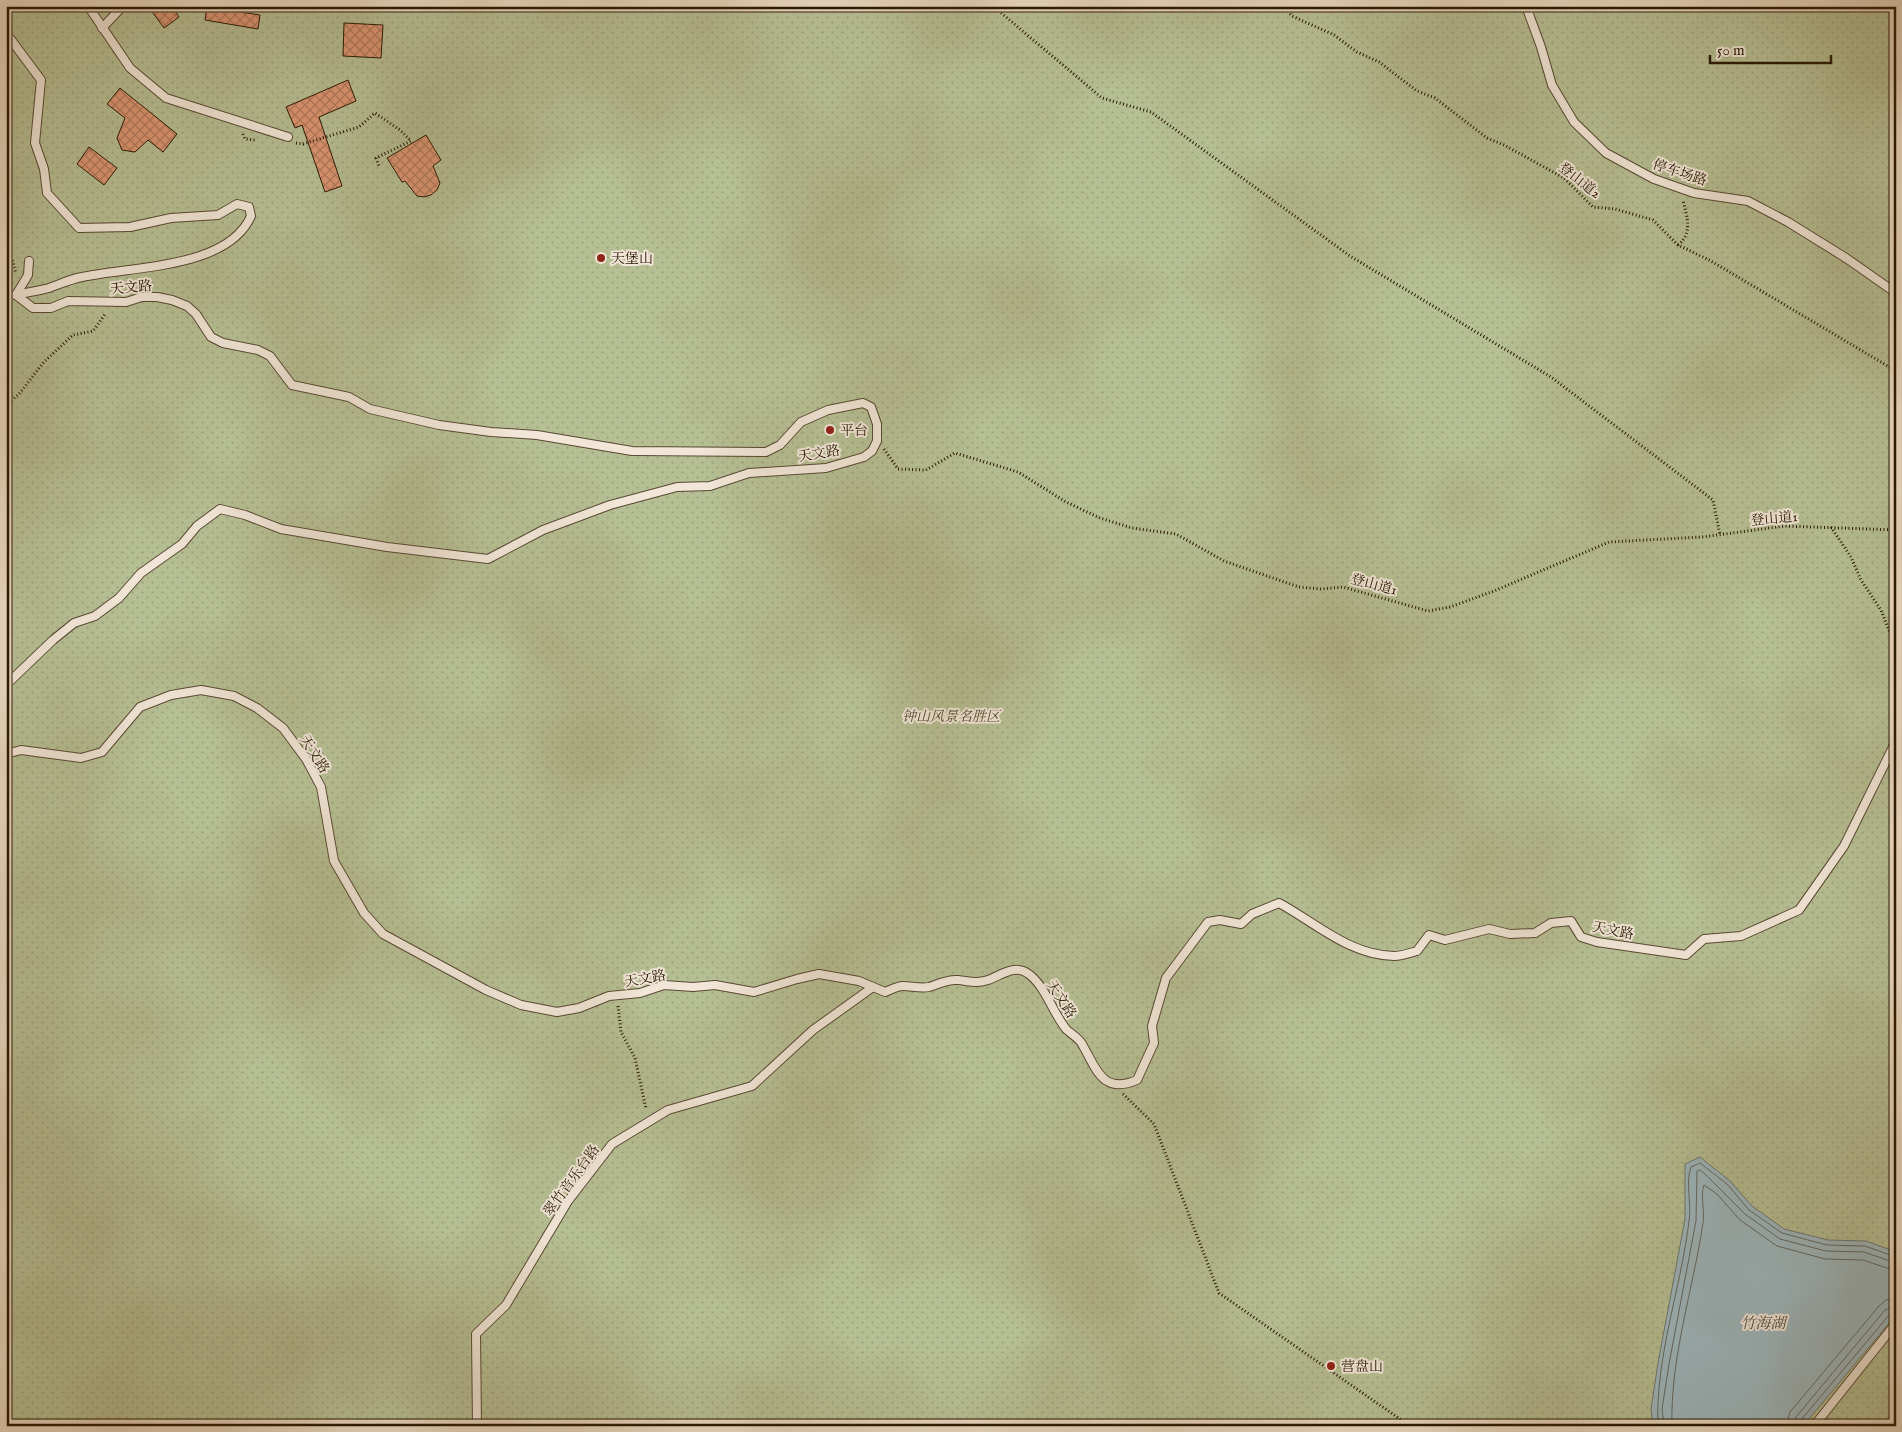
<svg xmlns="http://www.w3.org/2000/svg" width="1902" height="1432" font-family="'IM FELL English','Noto Serif SC',serif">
  <defs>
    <pattern id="park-dots" width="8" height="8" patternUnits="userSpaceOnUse" patternTransform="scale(1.25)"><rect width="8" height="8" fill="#b6bf94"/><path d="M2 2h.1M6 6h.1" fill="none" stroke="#9ca47e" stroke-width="1.8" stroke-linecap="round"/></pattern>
    <pattern id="building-cross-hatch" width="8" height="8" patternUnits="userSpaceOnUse" patternTransform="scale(1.25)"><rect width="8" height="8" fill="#dc9673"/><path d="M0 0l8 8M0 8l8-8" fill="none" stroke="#b27a5c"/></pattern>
  </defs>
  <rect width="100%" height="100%" fill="#ead9c2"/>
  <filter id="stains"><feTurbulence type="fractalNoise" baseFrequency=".004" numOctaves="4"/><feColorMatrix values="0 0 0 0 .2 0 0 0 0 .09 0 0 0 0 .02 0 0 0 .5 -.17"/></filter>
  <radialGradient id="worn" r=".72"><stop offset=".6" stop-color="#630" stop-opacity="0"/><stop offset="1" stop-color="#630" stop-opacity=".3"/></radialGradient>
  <!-- park -->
  <rect fill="url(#park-dots)" stroke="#6f6c4c" x="6" y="6" width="1890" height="1420"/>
  <!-- water -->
  <polygon fill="#9db7be" stroke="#6e7873" points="1700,1157 1730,1181 1752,1206 1784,1229 1828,1240 1866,1241 1896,1252 1896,1315 1803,1426 1653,1426 1651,1409 1658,1363 1685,1219 1685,1164"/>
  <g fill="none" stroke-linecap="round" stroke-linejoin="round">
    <!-- shore -->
    <g stroke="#626860" stroke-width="1">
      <path d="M1658 1426C1655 1357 1681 1289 1689 1221 1692 1203 1685 1184 1691 1167L1700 1163 1727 1184 1749 1210 1782 1233 1827 1245 1865 1246 1896 1257"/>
      <polyline points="1664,1426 1662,1409 1669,1364 1696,1221 1697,1171 1700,1170 1706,1175 1745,1214 1780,1239 1826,1251 1864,1252 1896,1263"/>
      <path d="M1672 1426C1670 1358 1693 1290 1703 1223 1705 1210 1700 1196 1704 1185L1717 1194 1740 1220 1777 1246 1825 1259 1863 1260 1896 1271"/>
      <polyline points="1786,1426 1790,1412 1879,1306 1886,1300 1896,1298"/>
      <polyline points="1793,1426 1796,1417 1885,1310 1896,1306"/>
      <polyline points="1800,1426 1801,1420 1890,1314 1896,1312"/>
    </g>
  </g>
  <!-- building -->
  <g fill="url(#building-cross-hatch)" stroke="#281903">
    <polygon points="148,6 172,6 179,17 164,28"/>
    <polygon points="207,7 260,15 258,29 205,20"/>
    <polygon points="344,23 383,25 381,58 343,56"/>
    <polygon points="348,80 356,101 319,117 342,186 325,192 302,125 295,128 286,107"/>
    <polygon points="120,88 177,134 163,152 148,140 135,152 122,150 117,138 125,118 107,104"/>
    <polygon points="426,135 441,160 433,166 440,183 437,190 431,195 424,197 417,196 405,181 402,182 387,158"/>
    <polygon points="89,147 117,168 104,185 77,164"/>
  </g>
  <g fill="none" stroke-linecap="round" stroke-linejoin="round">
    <defs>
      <g id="service">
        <polyline points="88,6 130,68 166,98 288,137"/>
        <polyline points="1526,6 1541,47 1552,85 1574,122 1606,153 1654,179 1694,193 1748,201 1788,222 1846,258 1896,293"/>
        <polyline points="102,28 123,6"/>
        <path d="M6 33 41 80 35 143 44 169 47 193 79 228 130 227 171 218 218 215 237 204 249 207 251 216C228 269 132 266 82 277 71 279 60 284 49 288 39 291 27 292 16 295"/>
        <polyline points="16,295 28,275 29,261"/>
        <polyline points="6,685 53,640 74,623 95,616 119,598 141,573 182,544 197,526 220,509 245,515 281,529 387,547 488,559 543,530 610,505 677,487 710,486 749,473 826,468 864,457 872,451 877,441 877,424 871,407 863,403 828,410 801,422 780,445 766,452 632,451 537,435 491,432 439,425 370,409 349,397 292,385 270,356 258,350 223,343 211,337 196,314 187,306 172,300 157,297 142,297 126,302 68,301 51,308 33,308 16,295"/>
        <path d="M6 754 21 750 81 758 102 752 140 707 171 695 201 690 234 696 257 708 283 728 306 759 321 787 334 861 364 913 383 934 486 990 521 1005 557 1012 579 1008 609 996 640 993 664 985 693 987 715 985 754 992 797 979 819 974 859 981 885 992C890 990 897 986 903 986 911 986 921 989 929 987 939 984 947 979 958 980 969 981 976 984 988 980 1002 975 1015 963 1030 975 1046 988 1053 1013 1066 1029 1071 1034 1079 1038 1082 1044 1096 1068 1102 1095 1137 1080L1154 1043 1152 1026 1166 978 1208 922 1220 920 1241 924 1252 914 1279 903C1316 923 1349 955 1394 956 1401 956 1410 953 1417 951L1429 935 1445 940 1489 929 1510 934 1535 933 1551 923 1571 921 1581 937 1597 942 1686 955 1704 939 1741 936 1799 910 1844 846 1896 741"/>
        <polyline points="477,1426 476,1334 506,1305 568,1201 612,1144 668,1110 752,1086 813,1030 873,987"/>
        <polyline points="1814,1426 1896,1323"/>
      </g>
    </defs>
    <!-- service casing -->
    <use href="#service" stroke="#584933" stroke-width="10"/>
    <!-- path -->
    <g stroke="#281903" stroke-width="3" stroke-dasharray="1 2.5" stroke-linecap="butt">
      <polyline points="993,6 1102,98 1151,112 1350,256 1551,377 1713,500 1720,535"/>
      <polyline points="1283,6 1292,16 1334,35 1357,52 1379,62 1417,91 1435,98 1487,138 1504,145 1564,178 1593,207 1615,209 1653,220 1678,245 1711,261 1896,371"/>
      <polyline points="243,134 245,139 255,140"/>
      <polyline points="296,143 303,144 359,127 375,113 400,130 411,141 376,158 379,166"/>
      <path d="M1678 245C1693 233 1687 217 1683 200"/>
      <polyline points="6,252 12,259 16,274"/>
      <polyline points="6,405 19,394 44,362 73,335 93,331 106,313"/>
      <polyline points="884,449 898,469 926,470 955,453 1018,472 1066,502 1100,518 1132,528 1176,534 1224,561 1299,587 1321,589 1343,587 1428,611 1450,607 1494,591 1609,542 1702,537 1785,526 1896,530"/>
      <polyline points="1831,527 1851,557 1861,580 1881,610 1896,648"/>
      <polyline points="618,1006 621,1032 635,1058 646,1109"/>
      <polyline points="1123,1094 1154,1124 1219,1293 1410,1426"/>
    </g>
    <!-- service -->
    <use href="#service" stroke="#f1e6d7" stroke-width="8"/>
  </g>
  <!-- markers -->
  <g fill="#8f2418" stroke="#f1e6d7" stroke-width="2">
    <circle cx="601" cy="258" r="5"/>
    <circle cx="830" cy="430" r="5"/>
    <circle cx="1331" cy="1366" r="5"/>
  </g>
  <g text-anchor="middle" stroke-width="4" stroke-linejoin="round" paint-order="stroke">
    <!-- street labels -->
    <g font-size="14" fill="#281903" stroke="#f1e6d7">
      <text transform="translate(1680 172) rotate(18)" y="5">停车场路</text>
      <text transform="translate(1580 180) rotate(38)" y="5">登山道2</text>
      <text transform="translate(131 287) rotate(-5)" y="5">天文路</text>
      <text transform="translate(819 453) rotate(-9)" y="5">天文路</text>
      <text transform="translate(1774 518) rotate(-5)" y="5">登山道1</text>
      <text transform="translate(1374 584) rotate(15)" y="5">登山道1</text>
      <text transform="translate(315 754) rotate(58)" y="5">天文路</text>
      <text transform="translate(1613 930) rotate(11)" y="5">天文路</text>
      <text transform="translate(645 978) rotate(-10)" y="5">天文路</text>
      <text transform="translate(1062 999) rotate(57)" y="5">天文路</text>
      <text transform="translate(571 1180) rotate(-54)" y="5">翠竹音乐台路</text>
    </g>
    <!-- poi labels -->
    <g font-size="14" fill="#281903" stroke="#f1e6d7" text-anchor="start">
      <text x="611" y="263">天堡山</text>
      <text x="840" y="435">平台</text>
      <text x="1341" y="1371">营盘山</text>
    </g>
    <!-- park labels -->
    <g font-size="14" font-style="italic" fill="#534b2e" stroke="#f1e6d7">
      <text x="951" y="721">钟山风景名胜区</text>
    </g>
    <!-- water labels -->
    <g font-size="15" font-style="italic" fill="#515044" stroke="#f1e6d7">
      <text x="1763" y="1328">竹海湖</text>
    </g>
  </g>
  <!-- margin -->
  <rect width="1902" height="1432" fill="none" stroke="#ead9c2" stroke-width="25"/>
  <rect x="8" y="8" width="1887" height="1417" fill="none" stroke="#281903" stroke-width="2.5"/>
  <rect x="12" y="12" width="1877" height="1407" fill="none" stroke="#281903"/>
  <!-- scale -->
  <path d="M1710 55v8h121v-8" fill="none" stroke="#281903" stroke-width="2.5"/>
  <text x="1717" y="55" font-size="15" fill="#281903" stroke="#f1e6d7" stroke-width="4" paint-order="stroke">50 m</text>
  <rect width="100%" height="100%" filter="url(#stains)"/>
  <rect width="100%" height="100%" fill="url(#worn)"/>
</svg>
